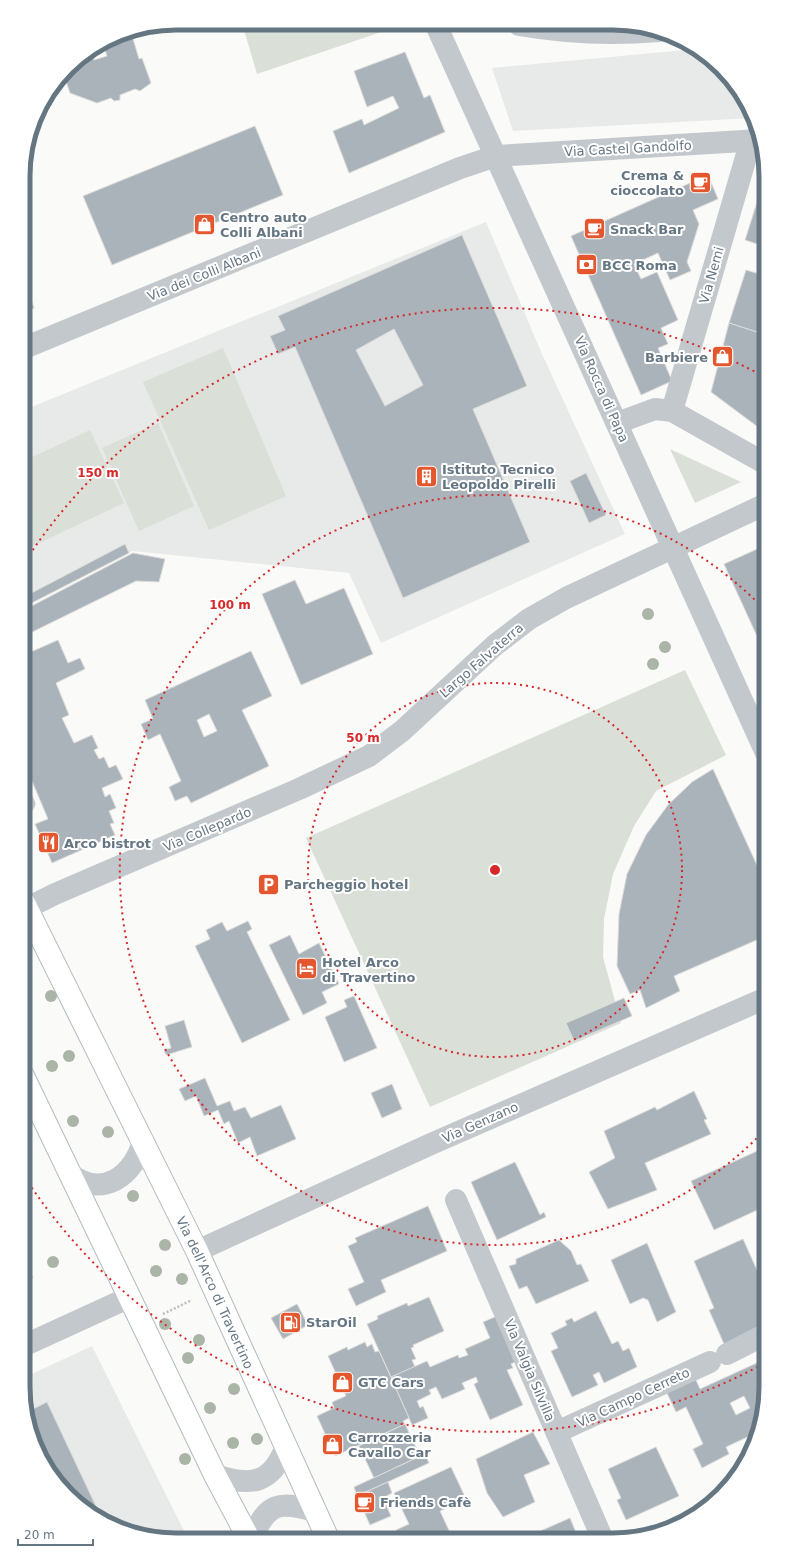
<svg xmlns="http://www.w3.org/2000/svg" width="789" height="1563" font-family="'DejaVu Sans',sans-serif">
  <rect width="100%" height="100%" fill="#fafaf8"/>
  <!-- built -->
  <g fill="#e8e9e9">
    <polygon points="696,49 714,61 740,91 753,118 513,131 492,68"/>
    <polygon points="486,222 542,354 625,534 381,643 349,573 132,551 24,607 24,410"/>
    <polygon points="92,1346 188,1539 156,1539 117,1528 75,1502 49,1472 31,1436 23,1378"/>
  </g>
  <!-- green -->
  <g fill="#dadfd7">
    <polygon points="242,23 402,24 402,25 257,74"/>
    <polygon points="223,348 286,496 209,530 143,382"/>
    <polygon points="158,423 194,506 139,531 102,448"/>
    <polygon points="90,430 124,503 24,550 24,461"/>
    <polygon points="670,449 741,482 695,503"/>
    <polygon points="685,670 726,755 656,791 634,826 613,874 604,919 603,957 621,1023 430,1107 306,838"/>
  </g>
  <!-- building -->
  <g fill="#aab3b9" stroke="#dcdcda" fill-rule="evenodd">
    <polygon points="131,32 139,59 142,58 151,83 140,91 135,89 120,95 120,100 114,101 111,98 97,103 70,93 64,75 75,61 91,51 94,60 107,56 103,44 100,46 117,35 117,37"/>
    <polygon points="405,52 424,98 430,95 445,132 349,173 333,131 362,119 364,125 399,108 393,96 367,107 354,71"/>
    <polygon points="255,126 283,195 112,265 83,196"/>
    <polygon points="766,174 766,247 745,240"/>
    <polygon points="708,175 718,199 693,210 699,224 687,262 691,271 670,280 658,253 634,264 641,279 657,272 678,320 661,328 668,344 658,348 672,381 641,395 571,236"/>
    <path d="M462 235 527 386 473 409 530 542 403 598 295 347 278 354 270 336 285 330 278 316ZM394 329 423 385 385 406 356 350Z"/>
    <polygon points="746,270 766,276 766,335 729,323"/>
    <polygon points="24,282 34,308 24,312"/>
    <polygon points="729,323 766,335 766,433 711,392"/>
    <polygon points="586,473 606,515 589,523 570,481"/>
    <polygon points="125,544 129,553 24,607 24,597"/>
    <polygon points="766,545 766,656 724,564"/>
    <polygon points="133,553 165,559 159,582 136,581 24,636 24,610"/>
    <polygon points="295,580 306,604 344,588 373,654 301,685 262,594"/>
    <polygon points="58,640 68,663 80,658 85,669 56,683 69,715 62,718 74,743 92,735 98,748 94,750 99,759 104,757 109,768 116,765 123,779 102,788 105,797 110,794 116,808 109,811 114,823 110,824 115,835 52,863 35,824 48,819 24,762 24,655"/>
    <path d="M251 651 272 696 242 710 269 766 191 803 187 796 175 801 169 787 181 781 160 734 148 740 141 724 153 719 145 700ZM209 714 217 731 204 737 197 720Z"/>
    <polygon points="713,769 766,885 766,936 674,976 680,991 646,1008 640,990 630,994 617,966 619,914 627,874 646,835 668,805 692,782"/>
    <polygon points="248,921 252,929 247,932 290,1020 242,1043 195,946 210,939 206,930 222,922 227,931"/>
    <polygon points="290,935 299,954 319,943 339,984 322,992 327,1003 303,1015 269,945"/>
    <polygon points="354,996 377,1048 344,1062 325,1017 347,1007 344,1000"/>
    <polygon points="624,998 632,1016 574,1041 566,1023"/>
    <polygon points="184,1020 192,1047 166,1055 164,1050 171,1048 165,1026"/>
    <polygon points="766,1052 766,1071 760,1058"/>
    <polygon points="205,1078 217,1106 230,1101 234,1111 245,1107 251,1118 281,1105 296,1139 257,1156 250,1137 238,1143 229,1121 224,1124 218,1110 204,1116 196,1096 185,1101 179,1089"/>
    <polygon points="392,1084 402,1109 382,1118 371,1093"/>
    <polygon points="694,1091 707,1119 704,1120 711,1134 645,1163 657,1190 608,1209 589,1172 615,1158 604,1131 655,1107 657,1110"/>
    <polygon points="766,1147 766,1206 714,1230 691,1181"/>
    <polygon points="515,1162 540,1215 544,1212 546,1217 497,1240 471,1182"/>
    <polygon points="428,1206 447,1251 381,1280 386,1292 356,1306 348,1289 364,1282 348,1246 357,1242 355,1238"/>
    <polygon points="743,1239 766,1290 766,1325 724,1344 709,1310 714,1308 694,1261"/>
    <polygon points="559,1240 571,1251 577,1265 581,1264 589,1281 536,1304 527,1286 519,1289 509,1266 516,1264 516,1259"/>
    <polygon points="647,1243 676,1312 657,1322 648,1300 643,1298 630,1304 611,1260"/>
    <polygon points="23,1257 33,1278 23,1283"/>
    <polygon points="429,1297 444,1331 413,1345 414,1347 411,1348 416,1359 412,1360 415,1367 391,1377 367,1324 378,1319 377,1316 407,1303 408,1306"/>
    <polygon points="297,1304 308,1325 283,1339 271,1318"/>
    <polygon points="596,1311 612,1344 618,1341 623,1351 629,1348 637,1367 604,1383 599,1372 593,1375 598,1385 572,1397 551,1351 558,1348 551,1333 567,1325 565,1321 572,1318 574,1322"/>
    <polygon points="497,1316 517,1361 511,1364 513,1368 507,1370 523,1405 490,1420 474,1384 478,1382 476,1377 462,1383 465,1389 442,1399 436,1387 429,1390 431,1394 417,1401 420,1408 423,1406 428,1418 412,1425 391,1377 427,1361 430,1367 458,1355 459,1358 468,1355 465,1349 490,1338 483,1322"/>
    <polygon points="365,1342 367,1347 372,1344 375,1352 379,1351 409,1418 403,1421 405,1424 335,1456 317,1416 334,1408 332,1402 346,1396 328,1356 347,1347 348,1350"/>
    <path d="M759 1362 766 1375V1397L758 1432 726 1447 729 1454 702 1468 693 1449 703 1444 686 1407 676 1412 666 1391 695 1378 700 1389ZM744 1396 750 1408 736 1415 730 1403Z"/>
    <polygon points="47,1402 102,1519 75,1502 49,1472 31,1436 27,1412"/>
    <polygon points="405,1424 420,1456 374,1478 359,1446"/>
    <polygon points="533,1432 550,1464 524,1475 535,1502 503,1517 487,1493 476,1459"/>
    <polygon points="656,1447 679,1496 626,1520 617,1500 621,1498 608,1469"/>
    <polygon points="425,1454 429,1463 357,1496 354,1487"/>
    <polygon points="451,1467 466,1499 440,1511 453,1539 400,1539 396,1530 409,1524 394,1493"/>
    <polygon points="738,1474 734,1480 726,1488 722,1481"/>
    <polygon points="388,1482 392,1493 383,1498 391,1516 370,1525 357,1496"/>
    <polygon points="570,1518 579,1540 511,1539 527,1532 529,1536"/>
    <polygon points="673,1519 676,1525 662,1532 652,1534 650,1529"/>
  </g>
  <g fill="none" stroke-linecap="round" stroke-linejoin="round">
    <defs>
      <g id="secondary">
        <path id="s1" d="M24 903 197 1251 328 1539"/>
        <polyline points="23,1076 215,1475 249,1539"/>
      </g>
    </defs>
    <!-- secondary casing -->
    <use href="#secondary" stroke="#b3babf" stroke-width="24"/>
    <!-- path -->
    <polyline stroke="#bbbfc2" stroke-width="2.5" stroke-dasharray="2 2" stroke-linecap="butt" points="163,1314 192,1300"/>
    <!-- lane -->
    <polyline stroke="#c3c8cc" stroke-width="11" points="24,814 30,804 24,790"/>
    <!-- street -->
    <g stroke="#c3c8cc" stroke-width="22">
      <polyline points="436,25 766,753"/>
      <path d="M519 25C565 33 612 35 659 31"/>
      <polyline points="24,348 460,168 496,156 760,140"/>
      <polyline points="672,411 751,140"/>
      <polyline points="617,423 655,409 672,411 766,464"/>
      <polyline points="23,910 55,894 299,789 369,756 402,731 495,645 529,619 566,598 766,504"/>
      <path d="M70 1174C102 1199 134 1176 143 1141"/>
      <polyline points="456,1200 603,1540"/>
      <polyline points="197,1251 431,1144 766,998"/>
      <polyline points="23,1346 130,1297"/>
      <polyline points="727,1354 766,1334"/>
      <polyline points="557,1432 710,1362"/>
      <path d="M215 1475C251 1487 272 1484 286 1446"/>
      <path d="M252 1539C267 1502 279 1501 315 1511"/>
    </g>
    <!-- secondary -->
    <use href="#secondary" stroke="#fff" stroke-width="22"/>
  </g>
  <!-- trees -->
  <g fill="#aab4a7">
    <circle cx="648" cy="614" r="6"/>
    <circle cx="665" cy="647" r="6"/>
    <circle cx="653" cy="664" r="6"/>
    <circle cx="51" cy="996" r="6"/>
    <circle cx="69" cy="1056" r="6"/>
    <circle cx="52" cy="1066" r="6"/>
    <circle cx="73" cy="1121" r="6"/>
    <circle cx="108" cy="1132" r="6"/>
    <circle cx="133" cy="1196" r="6"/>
    <circle cx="165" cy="1245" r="6"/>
    <circle cx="53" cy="1262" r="6"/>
    <circle cx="156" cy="1271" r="6"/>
    <circle cx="182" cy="1279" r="6"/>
    <circle cx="165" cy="1324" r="6"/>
    <circle cx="199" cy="1340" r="6"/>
    <circle cx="188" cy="1358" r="6"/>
    <circle cx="234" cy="1389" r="6"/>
    <circle cx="210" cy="1408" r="6"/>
    <circle cx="257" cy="1439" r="6"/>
    <circle cx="233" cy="1443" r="6"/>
    <circle cx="185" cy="1459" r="6"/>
  </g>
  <!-- distance rings -->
  <g fill="none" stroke="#d62828" stroke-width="2" stroke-dasharray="2 4">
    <circle cx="495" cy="870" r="187"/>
    <path d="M765 1130A375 375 0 1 1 765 610"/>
    <path d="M763 1364A562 562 0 0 1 24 1176M26 560A562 562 0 0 1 763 376"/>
  </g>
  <!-- icons -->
  <defs>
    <symbol id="cafe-square" viewBox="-11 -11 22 22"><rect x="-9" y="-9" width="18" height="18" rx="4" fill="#e4572e" stroke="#fff"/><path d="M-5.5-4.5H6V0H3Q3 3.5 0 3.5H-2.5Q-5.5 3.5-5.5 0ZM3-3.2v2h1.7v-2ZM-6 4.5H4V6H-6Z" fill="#fff"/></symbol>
    <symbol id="shop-square" viewBox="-11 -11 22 22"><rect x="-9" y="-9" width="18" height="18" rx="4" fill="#e4572e" stroke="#fff"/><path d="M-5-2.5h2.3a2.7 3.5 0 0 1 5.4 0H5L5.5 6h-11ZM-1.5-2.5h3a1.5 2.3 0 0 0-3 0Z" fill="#fff"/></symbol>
    <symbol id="bank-square" viewBox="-11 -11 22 22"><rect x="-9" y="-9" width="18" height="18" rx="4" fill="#e4572e" stroke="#fff"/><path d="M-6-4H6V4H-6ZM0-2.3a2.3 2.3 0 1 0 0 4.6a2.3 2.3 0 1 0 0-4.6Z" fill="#fff"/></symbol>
    <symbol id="building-square" viewBox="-11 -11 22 22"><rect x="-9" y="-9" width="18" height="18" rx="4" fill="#e4572e" stroke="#fff"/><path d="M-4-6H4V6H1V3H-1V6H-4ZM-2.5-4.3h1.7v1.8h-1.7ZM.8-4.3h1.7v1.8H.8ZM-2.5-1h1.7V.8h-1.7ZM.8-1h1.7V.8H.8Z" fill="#fff"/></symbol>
    <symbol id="restaurant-square" viewBox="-11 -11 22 22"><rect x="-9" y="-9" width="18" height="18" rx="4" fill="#e4572e" stroke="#fff"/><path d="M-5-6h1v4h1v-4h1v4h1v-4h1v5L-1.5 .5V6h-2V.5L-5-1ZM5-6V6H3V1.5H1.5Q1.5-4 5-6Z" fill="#fff"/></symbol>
    <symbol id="parking-square" viewBox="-11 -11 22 22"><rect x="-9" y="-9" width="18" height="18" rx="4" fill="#e4572e" stroke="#fff"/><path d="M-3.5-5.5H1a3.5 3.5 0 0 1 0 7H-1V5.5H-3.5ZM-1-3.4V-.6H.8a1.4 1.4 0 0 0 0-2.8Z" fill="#fff"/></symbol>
    <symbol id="hotel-square" viewBox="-11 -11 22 22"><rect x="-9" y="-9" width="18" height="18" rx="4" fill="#e4572e" stroke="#fff"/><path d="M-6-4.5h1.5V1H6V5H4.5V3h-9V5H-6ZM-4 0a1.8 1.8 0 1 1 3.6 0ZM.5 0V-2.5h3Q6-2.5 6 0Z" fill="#fff"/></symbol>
    <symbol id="fuel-square" viewBox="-11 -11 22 22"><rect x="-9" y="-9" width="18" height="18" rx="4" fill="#e4572e" stroke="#fff"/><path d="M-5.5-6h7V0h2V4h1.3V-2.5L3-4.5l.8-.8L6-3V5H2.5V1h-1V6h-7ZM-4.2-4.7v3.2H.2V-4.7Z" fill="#fff"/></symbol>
  </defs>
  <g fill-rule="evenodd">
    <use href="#cafe-square" x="688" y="170" width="25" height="25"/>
    <use href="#shop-square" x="192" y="212" width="25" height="25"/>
    <use href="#cafe-square" x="582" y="216" width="25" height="25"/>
    <use href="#bank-square" x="574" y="252" width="25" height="25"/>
    <use href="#shop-square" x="710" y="344" width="25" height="25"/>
    <use href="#building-square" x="414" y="464" width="25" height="25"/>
    <use href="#restaurant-square" x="36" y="830" width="25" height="25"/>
    <use href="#parking-square" x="256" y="872" width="25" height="25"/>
    <use href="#hotel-square" x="294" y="956" width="25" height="25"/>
    <use href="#fuel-square" x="278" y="1310" width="25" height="25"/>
    <use href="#shop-square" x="330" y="1370" width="25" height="25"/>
    <use href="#shop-square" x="320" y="1432" width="25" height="25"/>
    <use href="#cafe-square" x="352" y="1490" width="25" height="25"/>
  </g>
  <g text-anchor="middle" stroke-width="4" stroke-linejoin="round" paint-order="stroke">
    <!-- street labels -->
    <g font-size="13" fill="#657683" stroke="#fff">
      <text transform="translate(628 148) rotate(-3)" y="5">Via Castel Gandolfo</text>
      <text transform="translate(204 274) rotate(-22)" y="5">Via dei Colli Albani</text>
      <text transform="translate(711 275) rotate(-74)" y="5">Via Nemi</text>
      <text transform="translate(602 389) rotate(66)" y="5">Via Rocca di Papa</text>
      <text transform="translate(481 660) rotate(-41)" y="5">Largo Falvaterra</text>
      <text transform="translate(207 829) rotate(-23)" y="5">Via Collepardo</text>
      <text transform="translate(480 1122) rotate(-24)" y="5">Via Genzano</text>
      <text dy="5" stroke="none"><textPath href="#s1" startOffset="434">Via dell'Arco di Travertino</textPath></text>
      <text transform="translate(530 1370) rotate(67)" y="5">Via Valgia Silvilla</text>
      <text transform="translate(633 1397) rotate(-25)" y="5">Via Campo Cerreto</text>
    </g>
    <!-- poi labels -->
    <g font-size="13" font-weight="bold" fill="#657683" stroke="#fff" text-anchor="start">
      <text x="684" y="180" text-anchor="end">Crema &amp;<tspan x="684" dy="15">cioccolato</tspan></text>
      <text x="220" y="222">Centro auto<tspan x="220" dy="15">Colli Albani</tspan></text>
      <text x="610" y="234">Snack Bar</text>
      <text x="602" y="270">BCC Roma</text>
      <text x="708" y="362" text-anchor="end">Barbiere</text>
      <text x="442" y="474">Istituto Tecnico<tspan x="442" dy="15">Leopoldo Pirelli</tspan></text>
      <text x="64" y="848">Arco bistrot</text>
      <text x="284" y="889">Parcheggio hotel</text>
      <text x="322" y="967">Hotel Arco<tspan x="322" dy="15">di Travertino</tspan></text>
      <text x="306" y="1327">StarOil</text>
      <text x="358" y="1387">GTC Cars</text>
      <text x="348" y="1442">Carrozzeria<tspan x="348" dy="15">Cavallo Car</tspan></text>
      <text x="380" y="1507">Friends Cafè</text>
    </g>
  </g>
  <!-- crop -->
  <path d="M0 0H789V1563H0ZM176 30H613A146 146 0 0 1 759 176V1387A146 146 0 0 1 613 1533H176A146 146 0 0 1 30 1387V176A146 146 0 0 1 176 30Z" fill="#fff" fill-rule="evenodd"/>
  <path fill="none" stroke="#657683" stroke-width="5" d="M176 30H613A146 146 0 0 1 759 176V1387A146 146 0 0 1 613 1533H176A146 146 0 0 1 30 1387V176A146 146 0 0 1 176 30Z"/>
  <circle cx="495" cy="870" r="6" fill="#d62828" stroke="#fff" stroke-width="2"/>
  <g font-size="12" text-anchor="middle" font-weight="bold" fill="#d62828" stroke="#fff" stroke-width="4" stroke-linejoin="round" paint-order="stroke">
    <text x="98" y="477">150 m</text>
    <text x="230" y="609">100 m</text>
    <text x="363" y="742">50 m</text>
  </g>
  <!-- scale -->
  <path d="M18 1539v6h75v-6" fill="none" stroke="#657683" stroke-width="2"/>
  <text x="24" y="1539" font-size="12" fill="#657683" stroke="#ffffff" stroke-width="3" paint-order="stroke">20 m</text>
</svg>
